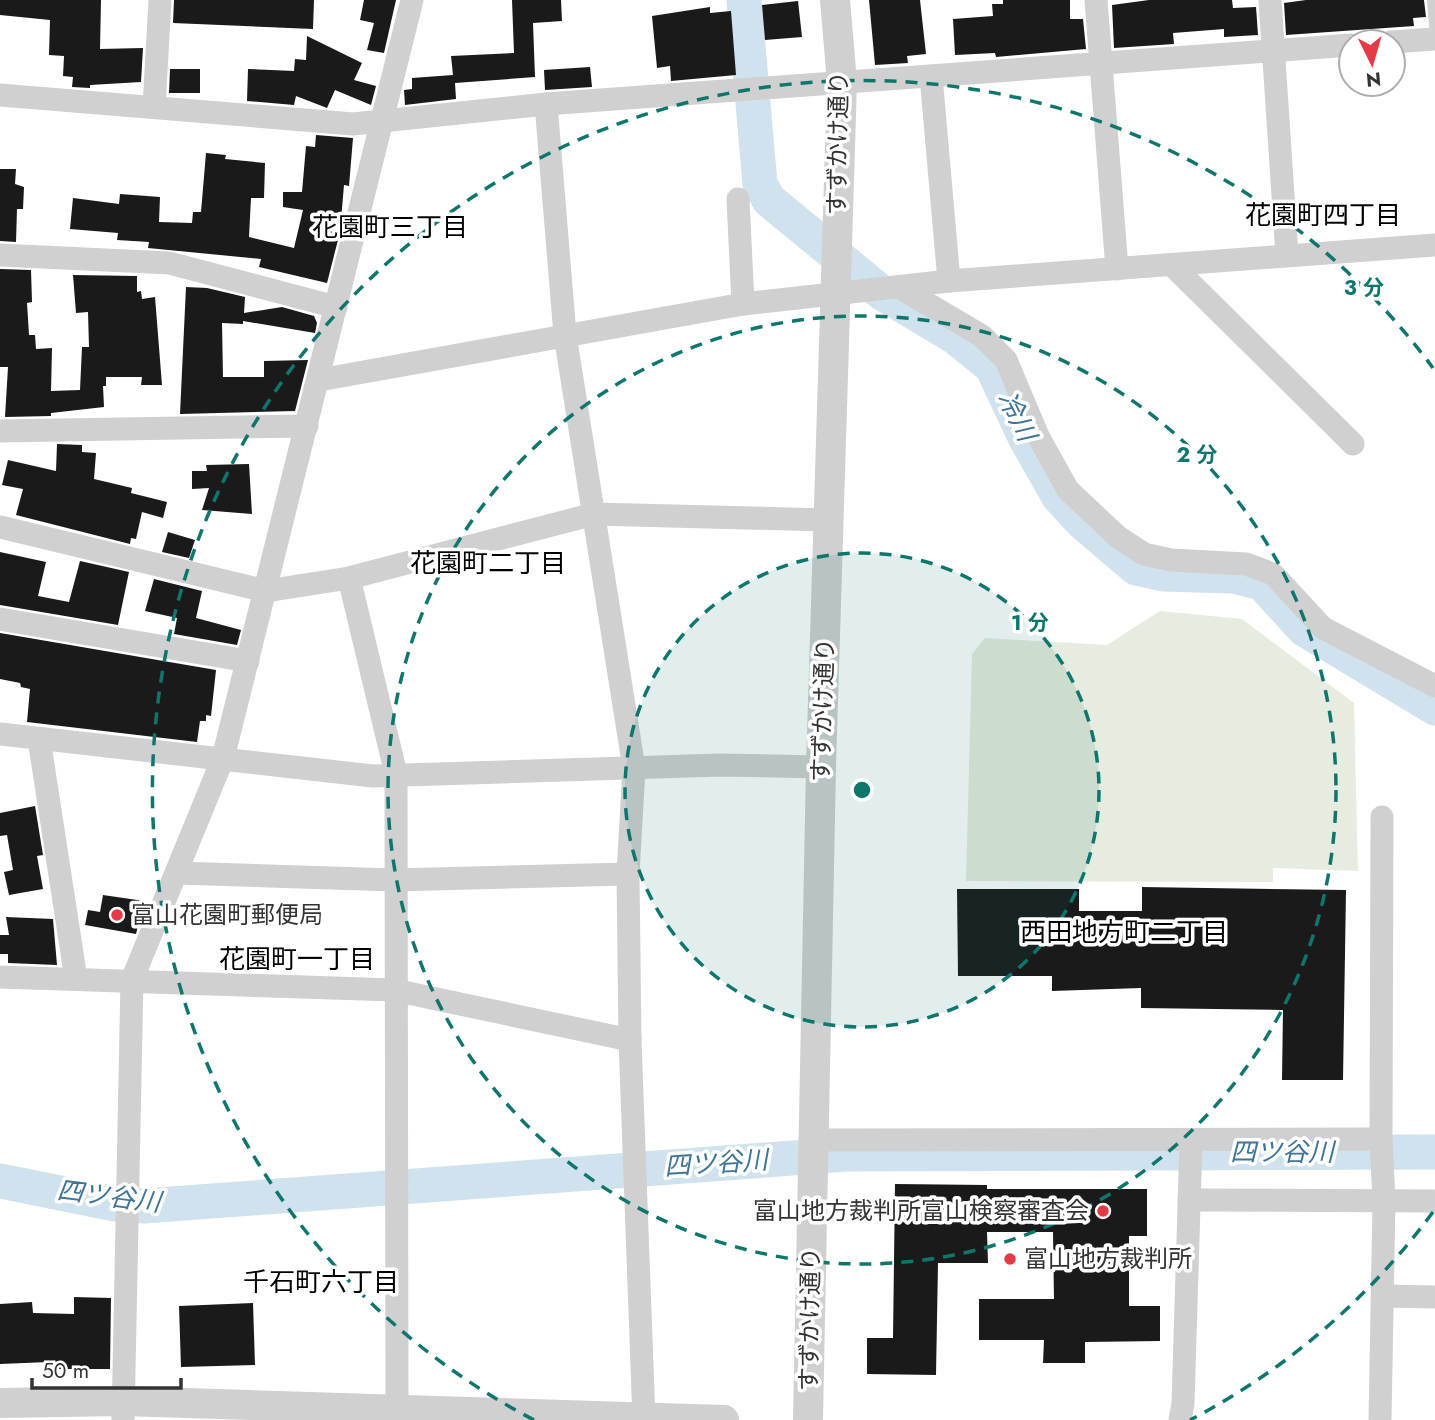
<svg xmlns="http://www.w3.org/2000/svg" width="1435" height="1420" font-family="Jost,'Noto Sans JP',sans-serif">
  <rect width="100%" height="100%" fill="#fff"/>
  <!-- grass -->
  <polygon fill="#e6ecdf" points="1160,611 1242,619 1354,703 1358,871 1273,868 1273,882 966,881 972,654 985,638 1107,645"/>
  <g fill="none" stroke-linecap="round" stroke-linejoin="round">
    <!-- river -->
    <g stroke="#cfe2ee" stroke-width="35">
      <polyline points="744,0 760,184 769,200 882,293 955,337 992,367 1026,439 1059,497 1082,522 1136,568 1163,574 1233,576 1262,583 1304,629 1435,708"/>
      <polyline points="0,1181 115,1204 144,1206 847,1154 1435,1152"/>
    </g>
  </g>
  <!-- building -->
  <g fill="#1a1a1a">
    <polygon points="0,0 101,0 100,49 143,48 141,82 90,85 90,88 72,87 73,77 63,76 64,56 49,55 50,20 0,15"/>
    <polygon points="174,0 314,0 313,29 173,23"/>
    <polygon points="364,0 396,0 384,53 367,50 374,23 360,20"/>
    <polygon points="512,0 561,0 562,21 533,23 535,77 455,83 456,99 405,105 404,90 412,89 412,78 453,75 451,56 514,53"/>
    <polygon points="869,0 920,0 926,54 907,56 908,63 875,65"/>
    <polygon points="1003,0 1070,0 1070,19 1083,19 1086,49 996,57 995,53 955,55 953,19 993,16 992,4 1003,4"/>
    <polygon points="1149,0 1232,0 1233,8 1256,7 1258,35 1224,37 1224,29 1173,33 1174,44 1114,48 1112,5"/>
    <polygon points="1306,0 1424,0 1426,17 1413,18 1414,26 1286,35 1284,3"/>
    <polygon points="798,1 802,37 765,40 762,5"/>
    <polygon points="710,7 710,13 731,11 736,75 671,81 670,66 657,68 652,16"/>
    <polygon points="307,36 362,63 354,80 376,86 371,105 335,90 327,108 296,96 294,105 247,101 248,69 294,71 295,59 306,60"/>
    <polygon points="590,67 592,87 545,90 544,70"/>
    <polygon points="170,69 200,69 200,93 169,93"/>
    <polygon points="316,135 353,138 349,186 344,185 340,232 327,283 259,267 261,259 148,248 149,242 117,240 118,233 70,229 73,198 119,204 120,194 160,197 159,222 192,223 193,212 201,212 206,153 226,155 225,159 265,163 264,198 251,198 249,237 294,248 303,210 283,207 283,192 302,192 306,146 315,147"/>
    <polygon points="0,169 16,169 15,184 24,187 23,209 17,209 16,242 0,241"/>
    <polygon points="0,269 31,270 32,302 27,303 29,335 35,335 36,349 52,348 51,391 80,390 82,347 89,347 88,312 76,313 73,275 137,276 137,292 141,291 142,299 155,297 162,385 141,385 142,377 106,377 106,386 103,386 104,407 51,413 51,416 5,417 8,367 0,367"/>
    <polygon points="186,287 207,288 245,297 244,313 282,307 314,316 317,323 315,333 243,321 243,324 222,323 223,377 264,377 264,361 308,360 295,411 180,414"/>
    <polygon points="57,444 82,445 82,452 96,453 94,479 132,488 131,493 167,502 163,518 142,512 136,539 131,538 130,544 16,515 23,489 2,485 8,460 56,471"/>
    <polygon points="249,464 252,514 202,510 209,488 192,489 192,471 207,471 206,465"/>
    <polygon points="168,532 195,540 189,558 162,552"/>
    <polygon points="0,552 46,562 38,596 69,602 80,561 129,572 118,625 0,605"/>
    <polygon points="154,579 202,591 196,618 241,630 237,645 174,634 177,618 145,611"/>
    <polygon points="0,633 216,670 211,716 206,715 206,721 200,721 197,742 27,722 30,689 21,687 20,683 0,679"/>
    <polygon points="35,806 43,855 37,856 43,889 9,895 4,872 13,870 7,835 0,836 0,813"/>
    <polygon points="1142,887 1346,890 1343,1080 1282,1080 1283,1010 1141,1008 1141,988 1052,991 1052,976 958,976 957,889 1079,889 1079,911 1142,911"/>
    <polygon points="103,895 144,901 136,934 85,925 88,910 100,912"/>
    <polygon points="6,917 53,919 57,965 8,963 8,954 0,954 0,935 9,935"/>
    <polygon points="895,1184 987,1185 987,1189 1147,1189 1147,1236 1129,1236 1129,1306 1160,1306 1160,1341 1085,1342 1085,1363 1043,1363 1044,1340 979,1340 979,1299 1054,1299 1053,1232 987,1232 988,1263 938,1263 936,1375 867,1374 867,1338 893,1338"/>
    <polygon points="74,1297 111,1298 110,1369 49,1369 49,1362 0,1364 0,1304 32,1302 33,1313 74,1314"/>
    <polygon points="253,1303 255,1365 181,1367 179,1306"/>
  </g>
  <g fill="none" stroke-linecap="round" stroke-linejoin="round">
    <!-- service -->
    <polyline stroke="#d0d0d0" stroke-width="12" points="1433,0 1435,26"/>
    <!-- minor -->
    <g stroke="#d0d0d0" stroke-width="23">
      <polyline points="1096,0 1117,269"/>
      <polyline points="1270,0 1287,255"/>
      <polyline points="1391,42 1435,39"/>
      <polyline points="931,76 949,281"/>
      <polyline points="0,95 353,124 546,104 1351,45"/>
      <polyline points="546,104 565,335 634,768 628,874 630,1040 644,1420"/>
      <polyline points="154,107 160,0"/>
      <polyline points="738,199 743,304"/>
      <polyline points="0,255 169,263 336,307"/>
      <polyline points="1172,265 1353,444"/>
      <polyline points="899,287 982,336 1006,360 1038,436 1068,490 1118,537 1144,554 1171,560 1246,564 1273,574 1323,628 1435,686"/>
      <polyline points="319,380 743,304 949,281 1435,245"/>
      <polyline points="0,431 307,426"/>
      <polyline points="0,527 266,591 349,578 594,514 827,520"/>
      <polyline points="349,578 396,774 397,1410"/>
      <polyline points="0,619 248,661"/>
      <polyline points="0,734 373,776 720,765 821,767"/>
      <polyline points="39,739 76,979"/>
      <polyline points="177,873 394,880 628,874"/>
      <polyline points="0,977 394,990 630,1040"/>
      <polyline points="813,1140 1381,1139"/>
      <polyline points="1189,1200 1435,1201"/>
      <polyline points="1383,1296 1435,1297"/>
      <polyline points="123,1420 132,980 223,758 412,0"/>
      <polyline points="1180,1420 1183,1404 1191,1141"/>
      <polyline points="1380,1420 1384,1201 1381,1139 1382,817"/>
    </g>
    <!-- tertiary -->
    <g stroke="#d0d0d0" stroke-width="30">
      <polyline points="0,1403 123,1401 724,1420"/>
      <polyline points="808,1420 821,767 842,82 835,0"/>
    </g>
  </g>
  <!-- distance rings -->
  <circle cx="862" cy="790" r="237" fill="#0f766e" fill-opacity=".12"/>
  <g fill="none" stroke="#0f766e" stroke-width="3.5" stroke-dasharray="12 9">
    <circle cx="862" cy="790" r="237"/>
    <circle cx="862" cy="790" r="474"/>
    <path d="M1433 1212A710 710 0 0 1 1190 1420M534 1420A710 710 0 1 1 1433 368"/>
  </g>
  <!-- markers -->
  <g fill="#e63946" stroke="#fff" stroke-width="2.5">
    <circle cx="117" cy="915" r="7"/>
    <circle cx="1103" cy="1211" r="7"/>
    <circle cx="1010" cy="1259" r="7"/>
  </g>
  <g text-anchor="middle" stroke-width="7" stroke-linejoin="round" paint-order="stroke">
    <!-- street labels -->
    <g font-size="24" fill="#333" stroke="#fff">
      <text transform="translate(838 143) rotate(-89)" y="8">すずかけ通り</text>
      <text transform="translate(823 710) rotate(-88)" y="8">すずかけ通り</text>
      <text transform="translate(810 1319) rotate(-89)" y="8">すずかけ通り</text>
    </g>
    <!-- poi labels -->
    <g font-size="24" fill="#333" stroke="#fff" text-anchor="start">
      <text x="131" y="923">富山花園町郵便局</text>
      <text x="1089" y="1219" text-anchor="end">富山地方裁判所富山検察審査会</text>
      <text x="1024" y="1267">富山地方裁判所</text>
    </g>
    <!-- neighbourhood labels -->
    <g font-size="26" fill="#000" stroke="#fff">
      <text x="1323" y="224">花園町四丁目</text>
      <text x="390" y="236">花園町三丁目</text>
      <text x="488" y="572">花園町二丁目</text>
      <text x="1124" y="941">西田地方町二丁目</text>
      <text x="297" y="968">花園町一丁目</text>
      <text x="321" y="1291">千石町六丁目</text>
    </g>
    <!-- water labels -->
    <g font-size="26" font-style="italic" fill="#3f7597" stroke="#fff">
      <text transform="translate(1017 416) rotate(63)" y="9">冷川</text>
      <text x="1282" y="1161">四ツ谷川</text>
      <text transform="translate(716 1163) rotate(-4)" y="9">四ツ谷川</text>
      <text transform="translate(109 1196) rotate(7)" y="9">四ツ谷川</text>
    </g>
  </g>
  <circle cx="862" cy="790" r="10" fill="#0f766e" stroke="#fff" stroke-width="3.5"/>
  <g font-size="21" text-anchor="middle" font-weight="bold" fill="#0f766e" stroke="#fff" stroke-width="7" stroke-linejoin="round" paint-order="stroke">
    <text x="1364" y="295">3 分</text>
    <text x="1197" y="462">2 分</text>
    <text x="1030" y="630">1 分</text>
  </g>
  <!-- north arrow -->
  <g transform="translate(1372 63) rotate(175)"><circle r="33" fill="#ffffff" stroke="#adadad" stroke-width="2"/>
  <path d="M0-5L12 26L0 18L-12 26Z" fill="#e63946"/>
  <text y="-10" font-size="19" font-weight="bold" text-anchor="middle" fill="#333333">N</text>
  </g>
  <!-- scale -->
  <path d="M32 1378v10h149v-10" fill="none" stroke="#333333" stroke-width="3.5"/>
  <text x="42" y="1378" font-size="21" fill="#333333" stroke="#ffffff" stroke-width="5" paint-order="stroke">50 m</text>
</svg>
